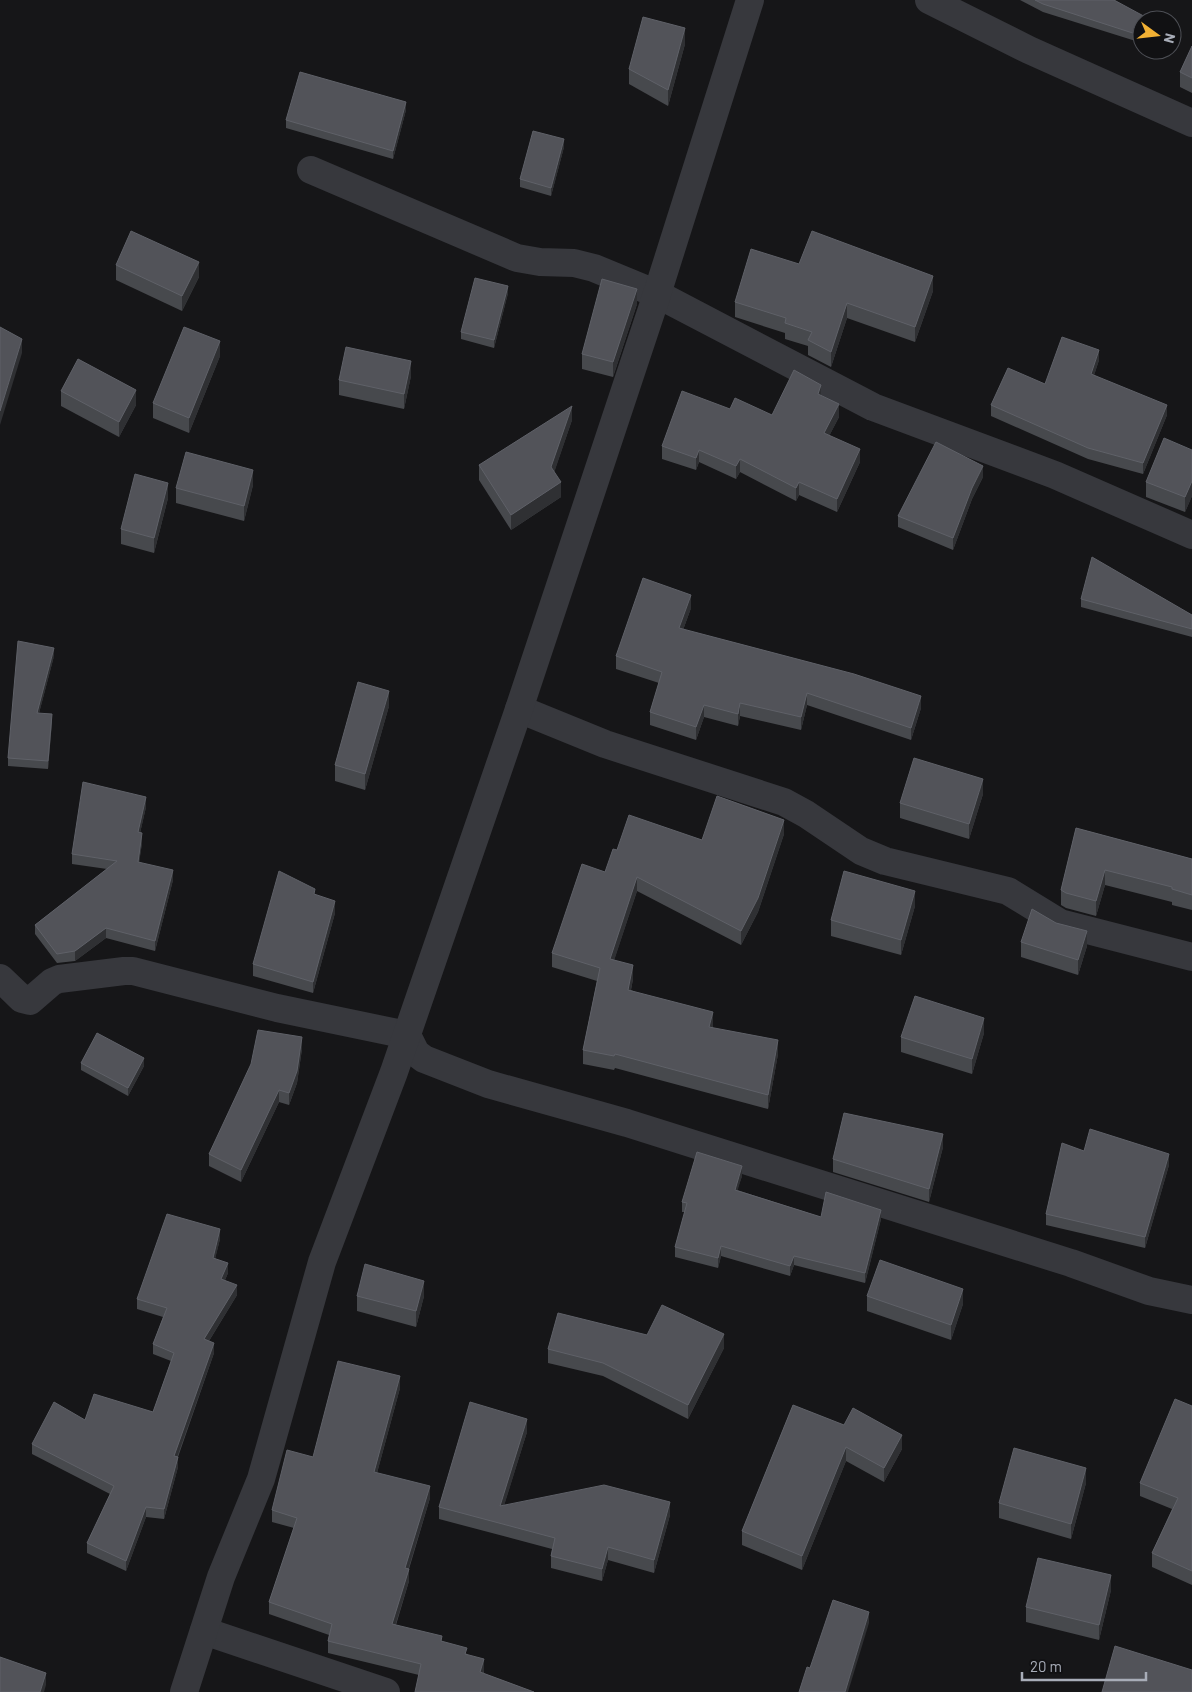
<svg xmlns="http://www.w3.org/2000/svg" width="1192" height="1692" font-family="Barlow,sans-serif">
  <rect width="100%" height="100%" fill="#161618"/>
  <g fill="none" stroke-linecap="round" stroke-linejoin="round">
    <!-- minor -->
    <g stroke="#37383d" stroke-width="28">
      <polyline points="929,0 1029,50 1192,123"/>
      <polyline points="311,170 517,258 540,262 574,263 594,268 657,294 873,407 1055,475 1192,535"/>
      <polyline points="519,709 605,744 784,802 806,814 861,851 885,861 1008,891 1060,923 1192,957"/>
      <polyline points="0,978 22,999 30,1001 52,982 59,979 124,971 133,971 277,1008 407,1035 416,1053 424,1059 488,1084 627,1123 1071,1263 1149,1291 1192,1300"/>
      <polyline points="204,1631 386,1692"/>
      <polyline points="184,1692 221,1577 261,1479 322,1262 394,1072 519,709 657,294 750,0"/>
    </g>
  </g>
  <!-- wall -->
  <g fill="#47494d">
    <polygon points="1020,0 1114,0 1142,20 1142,43 1043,12"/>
    <polygon points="685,44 668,106 629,84 629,69"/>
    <polygon points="1192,46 1192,93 1180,87 1180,72"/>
    <polygon points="406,110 393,159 286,128 286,120"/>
    <polygon points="564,147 551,196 520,187 520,179"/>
    <polygon points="799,264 933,291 915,342 847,318 831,367 808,355 808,346 785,339 785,333 735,317 735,302"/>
    <polygon points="116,265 199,277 182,311 116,280"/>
    <polygon points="508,293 494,348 461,339 461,332"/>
    <polygon points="637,304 613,377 582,369 582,354"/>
    <polygon points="220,356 189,433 153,418 153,403"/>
    <polygon points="1099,360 1094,375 1167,415 1143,474 1088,459 991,416 991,405 1045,384"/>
    <polygon points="411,376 404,409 339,395 339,380"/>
    <polygon points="61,391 136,405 119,437 61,406"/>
    <polygon points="821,395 839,417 829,436 860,462 837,512 799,495 796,501 740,472 736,479 699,462 696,470 662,459 662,446 772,415"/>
    <polygon points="572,420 554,472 561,497 511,530 479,480 479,465"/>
    <polygon points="1192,450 1192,496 1185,512 1146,497 1146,482"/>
    <polygon points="983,477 972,499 953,550 898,527 898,516"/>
    <polygon points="253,485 244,521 176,503 176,488"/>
    <polygon points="168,498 154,553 121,544 121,529"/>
    <polygon points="1081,599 1192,615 1192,637 1081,607"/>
    <polygon points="691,608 683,630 921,708 911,740 807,705 801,730 740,716 738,726 704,717 696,740 650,725 650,712 659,683 616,669 616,656"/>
    <polygon points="54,656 39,713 52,722 48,769 8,766 8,758"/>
    <polygon points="389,706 365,790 335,781 335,765"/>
    <polygon points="983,794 969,839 900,818 900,803"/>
    <polygon points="146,807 140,833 142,843 139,862 173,880 155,951 106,938 75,961 57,963 35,934 35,925 107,869 72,864 72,854"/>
    <polygon points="1076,828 1192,859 1192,910 1172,905 1172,902 1105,885 1096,916 1066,908 1061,905 1061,890"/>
    <polygon points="784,834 758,912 741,945 637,891 614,960 633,979 631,990 713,1026 713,1028 778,1054 768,1109 615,1068 614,1070 583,1064 583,1050 597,981 552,967 552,953 605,872 617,850 702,840"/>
    <polygon points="315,894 335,913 313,993 253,976 253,964"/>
    <polygon points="915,906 901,955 831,936 831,920"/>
    <polygon points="1021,942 1087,946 1078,975 1021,957"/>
    <polygon points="984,1033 972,1074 901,1052 901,1037"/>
    <polygon points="302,1049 297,1083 289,1105 279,1102 241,1182 209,1166 209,1154"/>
    <polygon points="81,1063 144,1066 128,1096 81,1070"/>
    <polygon points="943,1147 929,1202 833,1172 833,1159"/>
    <polygon points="1084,1151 1169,1165 1145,1248 1046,1225 1046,1214"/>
    <polygon points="742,1176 737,1190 821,1217 881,1219 865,1283 794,1265 790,1276 721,1256 718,1268 675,1257 675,1247 685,1212 682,1212 682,1202"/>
    <polygon points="220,1239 215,1258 228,1273 225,1280 237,1295 209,1341 214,1353 178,1457 178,1467 164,1519 146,1517 126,1571 87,1553 87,1543 110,1494 32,1454 32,1444 85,1420 153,1412 171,1361 153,1354 153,1344 163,1317 137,1309 137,1299"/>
    <polygon points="357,1296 424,1296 416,1327 357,1311"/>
    <polygon points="867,1296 963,1304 951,1340 867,1311"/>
    <polygon points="647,1335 724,1348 688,1419 603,1376 548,1363 548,1349"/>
    <polygon points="400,1388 377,1473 430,1498 409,1569 409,1581 396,1625 442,1641 467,1654 484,1671 484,1673 419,1675 328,1653 328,1641 329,1635 269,1614 269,1602 294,1528 272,1522 272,1510 313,1457"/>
    <polygon points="793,1405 902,1449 884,1482 846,1461 802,1570 742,1545 742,1531"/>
    <polygon points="1192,1406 1192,1585 1152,1567 1152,1553 1172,1509 1140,1496 1140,1483"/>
    <polygon points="527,1432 504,1505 670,1515 654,1573 608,1560 602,1581 551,1568 551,1556 552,1549 439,1519 439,1507"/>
    <polygon points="1086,1483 1071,1539 999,1518 999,1503"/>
    <polygon points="1111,1590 1099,1640 1026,1622 1026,1607"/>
  </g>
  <!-- shaded-wall -->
  <g fill="#2f3033">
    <polygon points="685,28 685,44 668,106 668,90"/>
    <polygon points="406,102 406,110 393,159 393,151"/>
    <polygon points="564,139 564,147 551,196 551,188"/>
    <polygon points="199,262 199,277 182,311 182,296"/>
    <polygon points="933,276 933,291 915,342 915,327"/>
    <polygon points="508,286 508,293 494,348 494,340"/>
    <polygon points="637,289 637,304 613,377 613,362"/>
    <polygon points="847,303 847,318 831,367 831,352"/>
    <polygon points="22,339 22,353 0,425 0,411"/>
    <polygon points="220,341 220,356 189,433 189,418"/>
    <polygon points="1099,350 1099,360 1091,385 1091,374"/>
    <polygon points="411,361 411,376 404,409 404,394"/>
    <polygon points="821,385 821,398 818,394"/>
    <polygon points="136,390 136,405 119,437 119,422"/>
    <polygon points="839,404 839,417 824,446 824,433"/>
    <polygon points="1167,405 1167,415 1143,474 1143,463"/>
    <polygon points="572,406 572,420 551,482 551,467"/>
    <polygon points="860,449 860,462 837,512 837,499"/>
    <polygon points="699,450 699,462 696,470 696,458"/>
    <polygon points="740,459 740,472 736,479 736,466"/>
    <polygon points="983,466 983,477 972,499 953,550 953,538 972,488"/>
    <polygon points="253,470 253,485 244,521 244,506"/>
    <polygon points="1192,481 1192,496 1185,512 1185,497"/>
    <polygon points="561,482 561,497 511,530 511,515"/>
    <polygon points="799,482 799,495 796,501 796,488"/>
    <polygon points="168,483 168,498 154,553 154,538"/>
    <polygon points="691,595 691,608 679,641 679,628"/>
    <polygon points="54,648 54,656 37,721 37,713"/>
    <polygon points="389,691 389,706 365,790 365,774"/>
    <polygon points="807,693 807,705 801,730 801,717"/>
    <polygon points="921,696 921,708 911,740 911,728"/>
    <polygon points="740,703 740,716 738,726 738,714"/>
    <polygon points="704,705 704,717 696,740 696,727"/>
    <polygon points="52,714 52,722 48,769 48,761"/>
    <polygon points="983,779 983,794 969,839 969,824"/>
    <polygon points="146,797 146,807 138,842 138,832"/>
    <polygon points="784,820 784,834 758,912 741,945 741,931"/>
    <polygon points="142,833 142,843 138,871 138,862"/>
    <polygon points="173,870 173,880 155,951 155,941"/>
    <polygon points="1105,870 1105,885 1096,916 1096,901"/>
    <polygon points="637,877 637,891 610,973 610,959"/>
    <polygon points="915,891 915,906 901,955 901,940"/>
    <polygon points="335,901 335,913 313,993 313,982"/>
    <polygon points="106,928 106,938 75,961 75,951"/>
    <polygon points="1087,931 1087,946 1078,975 1078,960"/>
    <polygon points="633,965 633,979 628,1004 628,990"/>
    <polygon points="713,1012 713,1026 709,1041 709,1027"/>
    <polygon points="984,1018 984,1033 972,1074 972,1059"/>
    <polygon points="302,1037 302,1049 297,1083 289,1105 289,1093"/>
    <polygon points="778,1040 778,1054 768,1109 768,1095"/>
    <polygon points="144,1058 144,1066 128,1096 128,1088"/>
    <polygon points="279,1090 279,1102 241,1182 241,1170"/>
    <polygon points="943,1134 943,1147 929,1202 929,1189"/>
    <polygon points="1169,1154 1169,1165 1145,1248 1145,1237"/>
    <polygon points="742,1166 742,1176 735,1199 735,1190"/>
    <polygon points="881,1210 881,1219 865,1283 865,1273"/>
    <polygon points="220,1229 220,1239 213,1268 213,1258"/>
    <polygon points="721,1246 721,1256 718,1268 718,1258"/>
    <polygon points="794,1256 794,1265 790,1276 790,1266"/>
    <polygon points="228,1263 228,1273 221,1289 221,1279"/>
    <polygon points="424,1281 424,1296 416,1327 416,1311"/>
    <polygon points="237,1285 237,1295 204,1349 204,1339"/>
    <polygon points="963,1289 963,1304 951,1340 951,1325"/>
    <polygon points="724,1334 724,1348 688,1419 688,1405"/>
    <polygon points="214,1343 214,1353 174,1466 174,1456"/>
    <polygon points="400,1376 400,1388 374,1484 374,1472"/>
    <polygon points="527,1419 527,1432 500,1519 500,1506"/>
    <polygon points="902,1435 902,1449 884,1482 884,1468"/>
    <polygon points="846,1447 846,1461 802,1570 802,1556"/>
    <polygon points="178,1457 178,1467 164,1519 164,1509"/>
    <polygon points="1086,1468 1086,1483 1071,1539 1071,1524"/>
    <polygon points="430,1486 430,1498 405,1580 405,1568"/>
    <polygon points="670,1502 670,1515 654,1573 654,1560"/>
    <polygon points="146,1507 146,1517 126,1571 126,1561"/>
    <polygon points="608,1547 608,1560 602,1581 602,1569"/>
    <polygon points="409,1569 409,1581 392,1636 392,1624"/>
    <polygon points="1111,1575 1111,1590 1099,1640 1099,1625"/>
    <polygon points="869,1612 869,1623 848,1692 845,1692"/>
    <polygon points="484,1659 484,1671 480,1684 480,1672"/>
    <polygon points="46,1673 46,1685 44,1692 40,1692"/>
  </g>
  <!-- building -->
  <g fill="#525359" stroke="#5f6168">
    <polygon points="1035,0 1114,0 1151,20 1142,20 1142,36 1043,4"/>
    <polygon points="643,17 685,28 668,90 629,69"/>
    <polygon points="1192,46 1192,78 1180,72"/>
    <polygon points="300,72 406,102 393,151 286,120"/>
    <polygon points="533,131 564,139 551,188 520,179"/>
    <polygon points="131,231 199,262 182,296 116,265"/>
    <polygon points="812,231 933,276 915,327 847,303 831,352 808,340 812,332 785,323 786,318 735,302 751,249 799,264"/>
    <polygon points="475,278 508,286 494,340 461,332"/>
    <polygon points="602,279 637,289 613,362 582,354"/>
    <polygon points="0,327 22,339 0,411"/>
    <polygon points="184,327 220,341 189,418 153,403"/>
    <polygon points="1062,337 1099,350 1091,374 1167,405 1143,463 1088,448 991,405 1008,368 1045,384"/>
    <polygon points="346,347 411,361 404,394 339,380"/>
    <polygon points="78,359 136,390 119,422 61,391"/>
    <polygon points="794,370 821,385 818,394 839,404 824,433 860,449 837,499 799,482 796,488 740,459 736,466 699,450 696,458 662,446 682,391 730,409 735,398 772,415"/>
    <polygon points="572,406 551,467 561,482 511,515 479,465"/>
    <polygon points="1164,438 1192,450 1192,481 1185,497 1146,482"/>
    <polygon points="936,442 983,466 972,488 953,538 898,516"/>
    <polygon points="186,452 253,470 244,506 176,488"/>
    <polygon points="135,474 168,483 154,538 121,529"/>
    <polygon points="1092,557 1192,615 1192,629 1081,599"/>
    <polygon points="643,578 691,595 679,628 854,674 921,696 911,728 807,693 801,717 740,703 738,714 704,705 696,727 650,712 662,672 616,656"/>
    <polygon points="18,641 54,648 37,713 52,714 48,761 8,758"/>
    <polygon points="358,682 389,691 365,774 335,765"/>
    <polygon points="914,758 983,779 969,824 900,803"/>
    <polygon points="83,782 146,797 138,832 142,833 138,862 173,870 155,941 106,928 75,951 57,954 35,925 117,861 72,854"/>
    <polygon points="717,796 784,820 758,898 741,931 637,877 610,959 633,965 628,990 713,1012 709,1027 778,1040 768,1095 615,1054 614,1056 583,1050 600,968 552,953 582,864 605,872 613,849 617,850 629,815 702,840"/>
    <polygon points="1076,828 1192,859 1192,895 1172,889 1172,887 1105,870 1096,901 1066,893 1061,890"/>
    <polygon points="279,871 315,889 314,894 335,901 313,982 253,964"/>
    <polygon points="844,871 915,891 901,940 831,920"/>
    <polygon points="1032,909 1056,923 1087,931 1078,960 1021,942"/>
    <polygon points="915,996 984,1018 972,1059 901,1037"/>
    <polygon points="258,1030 302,1037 297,1071 289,1093 279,1090 241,1170 209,1154 251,1064"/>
    <polygon points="97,1033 144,1058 128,1088 81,1063"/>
    <polygon points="844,1113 943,1134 929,1189 833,1159"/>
    <polygon points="1090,1129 1169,1154 1145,1237 1046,1214 1062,1143 1084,1151"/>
    <polygon points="697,1152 742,1166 735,1190 821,1217 826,1192 881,1210 865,1273 794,1256 790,1266 721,1246 718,1258 675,1247 687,1203 682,1202"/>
    <polygon points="167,1214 220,1229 213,1258 228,1263 221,1279 237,1285 204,1339 214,1343 174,1456 178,1457 164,1509 146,1507 126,1561 87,1543 114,1486 32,1444 54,1402 85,1420 94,1394 153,1412 174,1353 153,1344 167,1308 137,1299"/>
    <polygon points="880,1260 963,1289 951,1325 867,1296"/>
    <polygon points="365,1264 424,1281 416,1311 357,1296"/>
    <polygon points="662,1305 724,1334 688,1405 603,1363 548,1349 558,1313 647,1335"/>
    <polygon points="338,1361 400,1376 374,1472 430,1486 405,1568 409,1569 392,1624 442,1636 441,1641 467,1648 465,1654 484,1659 480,1672 534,1692 415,1692 421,1664 328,1641 332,1624 269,1602 297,1518 272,1510 287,1450 313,1457"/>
    <polygon points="1175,1399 1192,1406 1192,1571 1152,1553 1178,1498 1140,1483"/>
    <polygon points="470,1402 527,1419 500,1506 604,1485 670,1502 654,1560 608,1547 602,1569 551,1556 555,1538 439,1507"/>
    <polygon points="793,1405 844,1425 853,1408 902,1435 884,1468 846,1447 802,1556 742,1531"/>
    <polygon points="1014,1448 1086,1468 1071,1524 999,1503"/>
    <polygon points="1038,1558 1111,1575 1099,1625 1026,1607"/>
    <polygon points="833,1600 869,1612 845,1692 799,1692 807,1667 810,1668"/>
    <polygon points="1115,1646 1192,1670 1192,1692 1102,1692"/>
    <polygon points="0,1657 46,1673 40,1692 0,1692"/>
  </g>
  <!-- north arrow -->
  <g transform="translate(1157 35) rotate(105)"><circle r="24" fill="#111113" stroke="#4d4f55"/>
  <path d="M0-4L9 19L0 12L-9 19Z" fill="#f2b134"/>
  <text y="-8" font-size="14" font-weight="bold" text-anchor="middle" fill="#a8adb8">N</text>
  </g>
  <!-- scale -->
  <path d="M1022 1672v8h124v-8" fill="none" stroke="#a8adb8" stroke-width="2.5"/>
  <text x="1030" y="1672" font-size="15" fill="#a8adb8" stroke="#111113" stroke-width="4" paint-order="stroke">20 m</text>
</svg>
